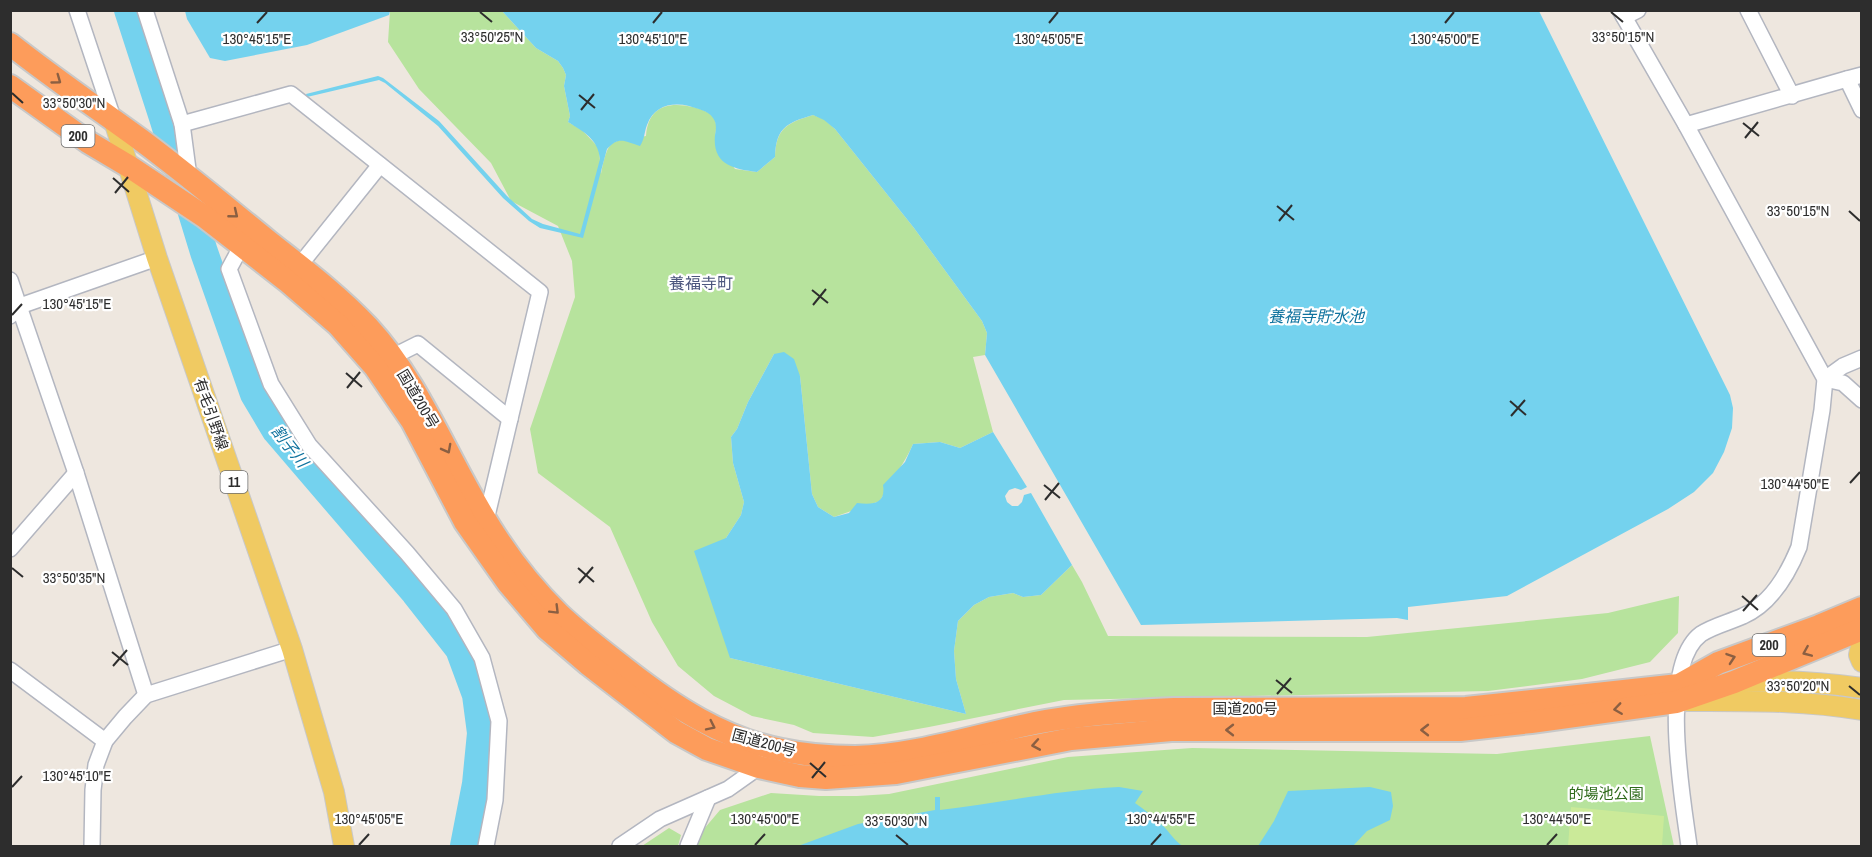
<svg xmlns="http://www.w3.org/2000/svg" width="1872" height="857" font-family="'Archivo Narrow','Noto Sans JP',sans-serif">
  <rect width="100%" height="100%" fill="#eee7df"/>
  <!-- green -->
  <g fill="#b7e39d">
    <path d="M390 11H502L536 48 558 61 563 68 566 75 564 86 570 116 568 122 582 130 599 148 601 174C609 136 610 142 646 136 648 107 667 101 693 107 700 109 709 111 714 118 718 124 715 134 715 141L735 169 757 172 775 157C776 128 787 123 813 115L824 119 835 129 914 228 982 321 987 333 985 355 973 357 993 432 960 448 940 442 913 444C904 465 890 481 880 501L834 517 818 507 812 494 800 376 774 354 748 402 737 429 731 437 733 463 744 502 741 515 726 538 730 658 966 714 956 679 954 651 958 621 974 605 989 597 1013 593 1023 597 1041 595 1072 565 1082 582 1108 636 1367 637 1608 613 1679 596 1678 633 1650 662 1582 679 1488 691 1064 700 929 727 873 737 813 733 794 725 752 716 714 696 678 666 652 622 610 527 538 473 530 429 575 297 572 261 558 226 511 201 491 163 419 89 388 42Z"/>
    <polygon points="1650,736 1674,846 696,846 704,829 720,810 771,793 819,796 857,796 889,794 1068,757 1192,748 1497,754"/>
    <polygon points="669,828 681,835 678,846 642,846"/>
  </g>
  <!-- pitch -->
  <polygon fill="#cbea99" points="1571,807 1664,816 1662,846 1568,846"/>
  <!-- water -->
  <g fill="#74d2ee">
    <polygon points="185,11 185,10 390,11 389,15 307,45 225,61 210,58 187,19"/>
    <path d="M502 11H1539L1730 395 1733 408 1732 428 1724 452 1713 473 1694 492 1668 509 1507 596 1408 607V620L1397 618 1141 625 985 355 987 333 982 321 914 228 835 129 824 120 813 115C786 123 776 128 775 157L757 172C734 169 712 165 715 135 716 130 717 123 713 118 708 110 697 109 689 106 671 102 654 106 647 125 644 133 645 138 640 146 624 141 619 136 607 149L583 238 540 228 529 221 503 198 438 126 385 83 379 80 307 97 306 94 378 76 383 78 439 121 507 196 532 219 543 224 580 234 600 159C598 139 584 132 568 122L570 116 564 86 566 75 563 68 558 61 536 48Z"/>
    <path d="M784 352 794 359 800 376 812 494 818 507 834 517 849 513 857 503C873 505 886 504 883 485L905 462 913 444 940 442 960 448 993 432 1027 487 1021 490 1015 488 1009 490 1005 496 1007 502 1012 506H1018L1022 502 1024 495 1031 493 1072 565 1041 595 1023 597 1013 593 989 597 974 605 958 621 954 651 956 679 966 714 730 658 694 551 726 538 741 515 744 502 733 463 731 437 737 429 748 402 774 354Z"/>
    <path d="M1119 787 1143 791 1135 803C1145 810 1154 817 1162 825 1170 832 1174 841 1183 846H798L858 824 935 810V797H940V810C1000 803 1059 790 1119 787Z"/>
    <polygon points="1370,787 1391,792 1393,806 1390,820 1367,831 1353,846 1258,846 1274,821 1288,791"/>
  </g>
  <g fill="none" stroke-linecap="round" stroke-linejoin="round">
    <!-- river -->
    <polyline stroke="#74d2ee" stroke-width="28" points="128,10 164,121 204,252 254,394 276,431 415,593 459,649 476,695 481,733 476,784 464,846"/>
    <defs>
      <g id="minor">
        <polyline points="77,10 114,121"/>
        <polyline points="145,10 182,124 189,177"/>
        <path d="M1620 10 1686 125 1825 379 1822 410 1799 547C1788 574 1771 604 1743 616 1730 622 1713 626 1701 634 1658 666 1683 800 1689 846"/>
        <polyline points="1748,10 1792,96"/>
        <polyline points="1624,17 1638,10"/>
        <polyline points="1847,79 1862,75"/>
        <polyline points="182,124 291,94 540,292 486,520"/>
        <polyline points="1686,125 1847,79 1862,110"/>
        <polyline points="242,245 229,269 271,384 309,445 407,553 454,609 482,658 499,721 495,800 486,846"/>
        <polyline points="299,266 380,165"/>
        <polyline points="10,280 76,473 146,695"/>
        <polyline points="10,316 20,306 157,258"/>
        <polyline points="392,357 418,344 510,419"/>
        <polyline points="1825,379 1843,383 1862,400"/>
        <polyline points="1825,379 1843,366 1862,358"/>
        <polyline points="10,549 76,473"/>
        <polyline points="10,670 105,741"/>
        <polyline points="92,846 93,790 96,765 105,741 125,717 146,695 292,649"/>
        <polyline points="620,846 660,819 728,789 759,767 760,763"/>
        <polyline points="688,846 708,798"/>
      </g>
      <g id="major">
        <polyline points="114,121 157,258 292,649 334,792 344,846"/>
        <polyline points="1862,641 1859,655 1862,662"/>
        <path d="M1742 682C1782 680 1821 682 1862 688"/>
        <path d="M1688 701C1746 701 1804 700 1862 710"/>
      </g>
      <g id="highway">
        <path d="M10 44C53 78 97 108 141 140 184 172 226 207 268 241 302 268 338 295 368 327 415 378 441 443 475 502 498 543 525 581 559 614 580 634 604 652 627 670 673 706 723 739 782 750 805 755 831 757 855 757 914 756 977 735 1035 723 1081 714 1128 711 1174 709L1466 708 1679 685 1718 663 1819 626 1862 608"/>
        <polyline points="10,86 88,142 130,167 205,217 287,281 338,325 375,367 412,421 465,522 508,583 547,629 588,664 676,732 707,749 759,767 800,776 826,778 896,773 1071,739 1171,730 1460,730 1531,722 1676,702 1734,682 1862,629"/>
      </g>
    </defs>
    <!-- minor casing -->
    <use href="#minor" stroke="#b3b6c0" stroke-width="18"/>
    <!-- major casing -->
    <use href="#major" stroke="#c8c8c8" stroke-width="22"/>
    <!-- highway casing -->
    <use href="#highway" stroke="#c8c8c8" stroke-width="26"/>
    <!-- minor -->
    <use href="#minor" stroke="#fff" stroke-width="15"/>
    <!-- major -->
    <use href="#major" stroke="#f0ca62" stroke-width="20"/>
    <!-- highway -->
    <use href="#highway" stroke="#fd9c5b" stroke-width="22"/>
  </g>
  <!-- one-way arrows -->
  <defs><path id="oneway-chevron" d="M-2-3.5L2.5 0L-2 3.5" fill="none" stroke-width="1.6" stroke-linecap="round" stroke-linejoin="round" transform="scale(1.5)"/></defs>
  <g stroke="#8b5f42">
    <use href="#oneway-chevron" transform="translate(57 80) rotate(36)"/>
    <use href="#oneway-chevron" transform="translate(234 214) rotate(39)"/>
    <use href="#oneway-chevron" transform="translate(447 449) rotate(62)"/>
    <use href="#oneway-chevron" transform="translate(555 610) rotate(45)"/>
    <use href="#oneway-chevron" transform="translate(1807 652) rotate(157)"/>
    <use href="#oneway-chevron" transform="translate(1731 658) rotate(-19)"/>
    <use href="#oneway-chevron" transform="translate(1618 709) rotate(172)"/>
    <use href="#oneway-chevron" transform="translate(711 726) rotate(26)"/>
    <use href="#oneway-chevron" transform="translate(1230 730) rotate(-180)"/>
    <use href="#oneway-chevron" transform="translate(1425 730) rotate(180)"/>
    <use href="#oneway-chevron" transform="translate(1036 745) rotate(170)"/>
  </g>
  <!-- ticks -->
  <path fill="none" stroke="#2d2d2d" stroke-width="2" d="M480 12 492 22M1611 12 1623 22M257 23 267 12M653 23 662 12M1049 23 1058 12M1445 23 1454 12M12 93 23 103M579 95 595 108M581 110 594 94M1743 123 1759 136M1745 138 1758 122M113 178 129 192M115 193 128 177M1277 206 1294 220M1849 211 1860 221M1279 221 1292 205M812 290 828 303M813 305 826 289M12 315 22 304M346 373 362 387M347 388 360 372M1510 401 1526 415M1511 416 1525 400M1850 483 1860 472M1044 485 1060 498M1045 500 1059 483M12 568 23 577M578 568 594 582M579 583 593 567M1742 596 1758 610M1743 611 1757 595M112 652 128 665M113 666 127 650M1276 680 1292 693M1849 686 1860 695M1277 694 1291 678M810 763 826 777M812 778 825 762M12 787 22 776M896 835 908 845M359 845 369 834M755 845 765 834M1151 845 1161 834M1547 845 1557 834"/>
  <g text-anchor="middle" stroke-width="4.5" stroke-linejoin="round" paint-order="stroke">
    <!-- shield labels -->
    <g fill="#fff" stroke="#6c6c6c" stroke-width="1.5">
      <rect x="61.5" y="125" width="33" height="22" rx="4.5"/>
      <rect x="220.5" y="471" width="27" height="22" rx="4.5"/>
      <rect x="1752.5" y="634" width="33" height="22" rx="4.5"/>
    </g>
    <g font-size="14" font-weight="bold" fill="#2d2d2d">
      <text x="78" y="141">200</text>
      <text x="234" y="487">11</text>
      <text x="1769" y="650">200</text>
    </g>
    <!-- street labels -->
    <g font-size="15" fill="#2d2d2d" stroke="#fff">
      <text transform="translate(418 399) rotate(59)" y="5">国道200号</text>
      <text transform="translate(211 414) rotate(71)" y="5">有毛引野線</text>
      <text x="1245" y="714">国道200号</text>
      <text transform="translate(764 743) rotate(15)" y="5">国道200号</text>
    </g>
    <!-- park labels -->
    <g font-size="15" fill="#2f6b1b" stroke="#fff">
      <text x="1606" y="799">的場池公園</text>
    </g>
    <!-- neighbourhood labels -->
    <g font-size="16" fill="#4d577e" stroke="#fff">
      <text x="701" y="289">養福寺町</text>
    </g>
    <!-- water labels -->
    <g font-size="16" font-style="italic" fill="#0f729e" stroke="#fff">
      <text x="1316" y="322">養福寺貯水池</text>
      <text transform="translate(290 446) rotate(52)" y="6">割子川</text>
    </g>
  </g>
  <g font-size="15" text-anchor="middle" fill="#2d2d2d" stroke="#fff" stroke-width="4.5" stroke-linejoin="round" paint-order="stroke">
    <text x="492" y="42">33°50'25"N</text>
    <text x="1623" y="42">33°50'15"N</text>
    <text x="257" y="44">130°45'15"E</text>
    <text x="653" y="44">130°45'10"E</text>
    <text x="1049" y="44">130°45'05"E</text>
    <text x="1445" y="44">130°45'00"E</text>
    <text x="74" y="108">33°50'30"N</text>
    <text x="1798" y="216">33°50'15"N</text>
    <text x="77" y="309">130°45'15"E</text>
    <text x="1795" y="489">130°44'50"E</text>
    <text x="74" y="583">33°50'35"N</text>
    <text x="1798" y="691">33°50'20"N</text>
    <text x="77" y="781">130°45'10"E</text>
    <text x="369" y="824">130°45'05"E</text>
    <text x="765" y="824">130°45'00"E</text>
    <text x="1161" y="824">130°44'55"E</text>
    <text x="1557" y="824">130°44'50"E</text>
    <text x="896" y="826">33°50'30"N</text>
  </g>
  <!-- border -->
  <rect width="1872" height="857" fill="none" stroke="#2d2d2d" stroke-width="24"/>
</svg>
